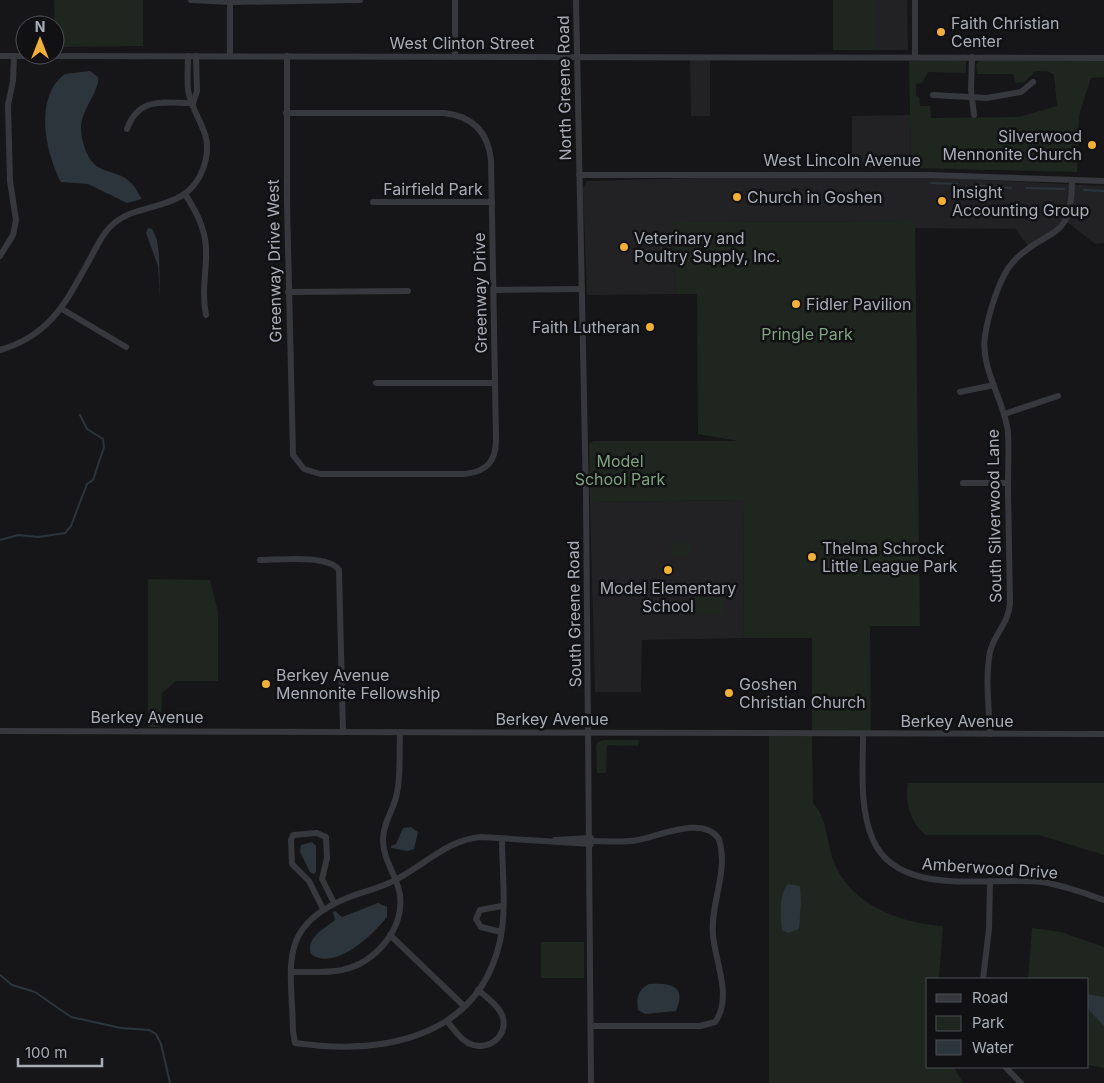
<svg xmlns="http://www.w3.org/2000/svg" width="1104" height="1083" font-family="Inter,sans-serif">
  <rect width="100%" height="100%" fill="#161618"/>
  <!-- built -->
  <g fill="#222225">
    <polygon points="875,0 907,0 908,50 875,50"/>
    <polygon points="690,60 710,60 710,116 691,116"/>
    <polygon points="910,115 911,168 852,168 852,116"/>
    <polygon points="732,177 946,178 1104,186 1104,243 1095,244 1066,221 1030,248 1015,229 915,228 914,221 675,222 676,294 587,295 583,188 587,181"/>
    <polygon points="743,500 744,638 642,640 641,692 595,692 590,502"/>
  </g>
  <!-- green -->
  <g fill="#1e261f">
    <polygon points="54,0 143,0 143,46 55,47"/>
    <rect x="833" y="0" width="42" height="50"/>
    <polygon points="966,60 966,73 928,72 922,83 916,84 916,96 919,97 920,106 930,106 931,118 1019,117 1057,106 1054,74 1046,71 1036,71 1024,82 1016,83 1013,74 977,74 976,65 980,60 1104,61 1104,77 1091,78 1079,115 1077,172 911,168 909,61"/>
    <path d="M915 221 920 626H870L871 734H812L813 803C826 817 826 835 831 853 844 902 897 923 943 926L939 979H928V1067H954L963 1083H769V734H812V638H744L743 500 590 502 589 443 594 441H738L698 434 697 294H676L674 222Z"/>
    <polygon points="671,541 691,545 690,556 670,557"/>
    <polygon points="148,579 210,580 218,612 218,681 176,681 162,693 161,727 148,727"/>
    <polygon points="699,594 723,594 723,613 697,615 694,599"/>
    <polygon points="603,740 639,740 638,746 607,745 606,773 597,773 596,746 598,742"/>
    <path d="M908 783H1104V855L1039 835H926C911 825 904 801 908 783Z"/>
    <polygon points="1032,928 1061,932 1104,947 1104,1068 1088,1065 1088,979 1028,979"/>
    <rect x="541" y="942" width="43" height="36"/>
  </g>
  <!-- water -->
  <g fill="#2c353c">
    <path d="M90 71 98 77C100 91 82 108 81 127 81 140 87 162 100 168 110 173 123 174 131 183 136 187 138 194 142 199L127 203 88 184 61 182C46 153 33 98 65 74Z"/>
    <polygon points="148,228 152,229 157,240 159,254 160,299 158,266 146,233"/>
    <polygon points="411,827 418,832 414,849 408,851 391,848 391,846 396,844 403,828"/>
    <polygon points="312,842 316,846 316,872 314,874 310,872 300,852 301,845"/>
    <path d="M788 884 800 886 801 902 799 929 788 933 782 930C781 916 778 895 788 884Z"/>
    <path d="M378 903 387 907V917C373 935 334 972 311 954 306 937 324 929 335 920L333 912 335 911 342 917Z"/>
    <path d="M649 984C670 983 687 985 676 1011L645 1014 638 1010C636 997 638 990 649 984Z"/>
    <polygon points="1088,994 1104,997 1104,1026 1088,1009"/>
  </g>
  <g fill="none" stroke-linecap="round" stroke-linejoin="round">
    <!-- stream -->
    <g stroke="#2c353c" stroke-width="2">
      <polyline points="931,183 957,184"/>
      <polyline points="973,185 1011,188"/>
      <polyline points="1026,188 1064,189"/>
      <polyline points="1084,190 1104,191"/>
      <polyline points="0,540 18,535 38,537 65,533 71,526 87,484 93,480 104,447 103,439 87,429 80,415"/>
      <polyline points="0,975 12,985 35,992 71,1017 121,1028 149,1030 156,1034 161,1044 170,1083"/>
    </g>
    <!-- minor -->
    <g stroke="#37383d" stroke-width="6">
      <polyline points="191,0 230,2 360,0"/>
      <polyline points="455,0 455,57"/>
      <polyline points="576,0 586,498 591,1083"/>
      <polyline points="915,0 915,57"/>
      <polyline points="230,2 230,56"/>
      <polyline points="0,56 1104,58"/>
      <polyline points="972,57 971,90 974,115"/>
      <polyline points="933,95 987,98 1021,92 1033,82"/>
      <polyline points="193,103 197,91 196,56"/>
      <path d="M286 113H444C472 116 488 132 491 160L496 439C496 462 487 471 465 474H320L304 469 293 455 287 203V56"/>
      <path d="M127 129C139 96 164 103 193 103"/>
      <polyline points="579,175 930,175 1104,181"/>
      <path d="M185 194C196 211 205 228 206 248 207 273 201 289 206 315"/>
      <polyline points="373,202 492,202"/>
      <polyline points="0,256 13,235 16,220 10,181 8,105 13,81 14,56"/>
      <polyline points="494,290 582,289"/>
      <polyline points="288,292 408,291"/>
      <polyline points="62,309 126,347"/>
      <path d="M0 350C51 335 66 302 90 259 96 248 101 236 110 227 137 199 186 215 203 169 216 132 194 122 188 90 187 79 188 67 188 56"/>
      <polyline points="376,383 495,383"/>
      <polyline points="960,392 994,385"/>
      <polyline points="1004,414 1058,396"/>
      <polyline points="963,483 1008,483"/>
      <path d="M260 560C278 560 328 554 339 570L343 732"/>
      <polyline points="0,731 1104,734"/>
      <path d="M863 734C863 769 859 808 873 840 899 899 990 876 1042 882 1063 885 1084 893 1104 900"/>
      <path d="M990 734C989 708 985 678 990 652 994 634 1009 623 1010 603 1009 565 1009 527 1008 489 1008 470 1009 450 1008 432 1004 399 980 369 985 336 988 316 999 277 1013 262 1047 225 1072 245 1072 180"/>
      <path d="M502 839C502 872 507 909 500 941 478 1040 380 1055 295 1043L293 1031C292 966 276 927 347 898 364 891 382 888 397 879 426 864 447 840 481 837L591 844"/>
      <polyline points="555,840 591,838"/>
      <path d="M591 841C606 841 623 843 638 840 660 836 703 815 719 839 729 872 710 903 713 935 715 961 733 998 715 1022L700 1026H592"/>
      <polyline points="323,909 309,881 292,864 291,840 293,835 317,833 326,837 327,858 322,879 334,903"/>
      <polyline points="501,932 481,927 476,919 480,910 502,906"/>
      <polyline points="390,935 464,1006"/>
      <path d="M293 972C309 972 326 973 342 970 375 963 404 930 400 895 397 875 383 861 383 840 383 822 394 810 397 793 401 774 399 752 400 732"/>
      <polyline points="983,979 989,929 990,881"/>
      <path d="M447 1021C453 1028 460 1039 468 1043 487 1053 510 1036 502 1015 498 1005 486 997 478 990"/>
      <polyline points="1005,1067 1021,1083"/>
    </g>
  </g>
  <!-- markers -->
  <g fill="#f2b134" stroke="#111113" stroke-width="2">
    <circle cx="941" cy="32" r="5"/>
    <circle cx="1092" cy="145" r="5"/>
    <circle cx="737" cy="197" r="5"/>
    <circle cx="942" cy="201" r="5"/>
    <circle cx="624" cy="247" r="5"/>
    <circle cx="796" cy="304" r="5"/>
    <circle cx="650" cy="327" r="5"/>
    <circle cx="812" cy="557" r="5"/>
    <circle cx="668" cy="570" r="5"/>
    <circle cx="266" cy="684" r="5"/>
    <circle cx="729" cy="693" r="5"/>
  </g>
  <g text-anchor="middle" stroke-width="5" stroke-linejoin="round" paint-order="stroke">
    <!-- poi labels -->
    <g font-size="16" fill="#a8adb8" stroke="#111113" text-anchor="start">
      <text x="951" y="29">Faith Christian<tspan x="951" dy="18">Center</tspan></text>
      <text x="1082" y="142" text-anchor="end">Silverwood<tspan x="1082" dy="18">Mennonite Church</tspan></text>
      <text x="952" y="198">Insight<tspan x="952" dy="18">Accounting Group</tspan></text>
      <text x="747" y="203">Church in Goshen</text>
      <text x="634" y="244">Veterinary and<tspan x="634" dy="18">Poultry Supply, Inc.</tspan></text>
      <text x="806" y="310">Fidler Pavilion</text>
      <text x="640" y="333" text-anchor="end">Faith Lutheran</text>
      <text x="822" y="554">Thelma Schrock<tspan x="822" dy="18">Little League Park</tspan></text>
      <text x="668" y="594" text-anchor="middle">Model Elementary<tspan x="668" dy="18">School</tspan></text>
      <text x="276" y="681">Berkey Avenue<tspan x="276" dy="18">Mennonite Fellowship</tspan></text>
      <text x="739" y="690">Goshen<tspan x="739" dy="18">Christian Church</tspan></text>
    </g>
    <!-- street labels -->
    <g font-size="16" fill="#a8adb8" stroke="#111113">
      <text x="462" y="49">West Clinton Street</text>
      <text transform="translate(564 88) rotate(-91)" y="6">North Greene Road</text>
      <text x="842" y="166">West Lincoln Avenue</text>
      <text x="433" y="195">Fairfield Park</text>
      <text transform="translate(274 261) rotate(-91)" y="6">Greenway Drive West</text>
      <text transform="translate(480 293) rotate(-91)" y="6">Greenway Drive</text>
      <text transform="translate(994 516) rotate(-91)" y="6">South Silverwood Lane</text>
      <text transform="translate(574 614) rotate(-91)" y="6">South Greene Road</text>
      <text x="147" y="723">Berkey Avenue</text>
      <text x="552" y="725">Berkey Avenue</text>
      <text x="957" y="727">Berkey Avenue</text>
      <text transform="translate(990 868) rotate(4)" y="6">Amberwood Drive</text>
    </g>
    <!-- park labels -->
    <g font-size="16" fill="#7fa381" stroke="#111113">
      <text x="807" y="340">Pringle Park</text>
      <text x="620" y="467">Model<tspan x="620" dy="18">School Park</tspan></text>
    </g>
  </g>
  <!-- legend -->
  <rect x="926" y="978" width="162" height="90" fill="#111113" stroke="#4d4f55"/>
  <rect x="936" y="994" width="25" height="8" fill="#37383d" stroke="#4d4f55"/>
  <text x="972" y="1003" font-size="15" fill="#a8adb8">Road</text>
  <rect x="936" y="1016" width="25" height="15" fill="#1e261f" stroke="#4d4f55"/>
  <text x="972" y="1028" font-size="15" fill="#a8adb8">Park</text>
  <rect x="936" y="1040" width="25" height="15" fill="#2c353c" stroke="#4d4f55"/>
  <text x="972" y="1053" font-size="15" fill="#a8adb8">Water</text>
  <!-- north arrow -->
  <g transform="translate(40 40)"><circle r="24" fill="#111113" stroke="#4d4f55"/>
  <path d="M0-4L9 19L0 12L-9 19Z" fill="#f2b134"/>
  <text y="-8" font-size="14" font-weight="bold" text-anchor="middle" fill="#a8adb8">N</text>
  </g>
  <!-- scale -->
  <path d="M18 1058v8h84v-8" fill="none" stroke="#a8adb8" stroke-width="2.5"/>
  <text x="25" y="1058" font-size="15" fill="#a8adb8" stroke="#111113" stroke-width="4" paint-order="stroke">100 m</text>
</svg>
